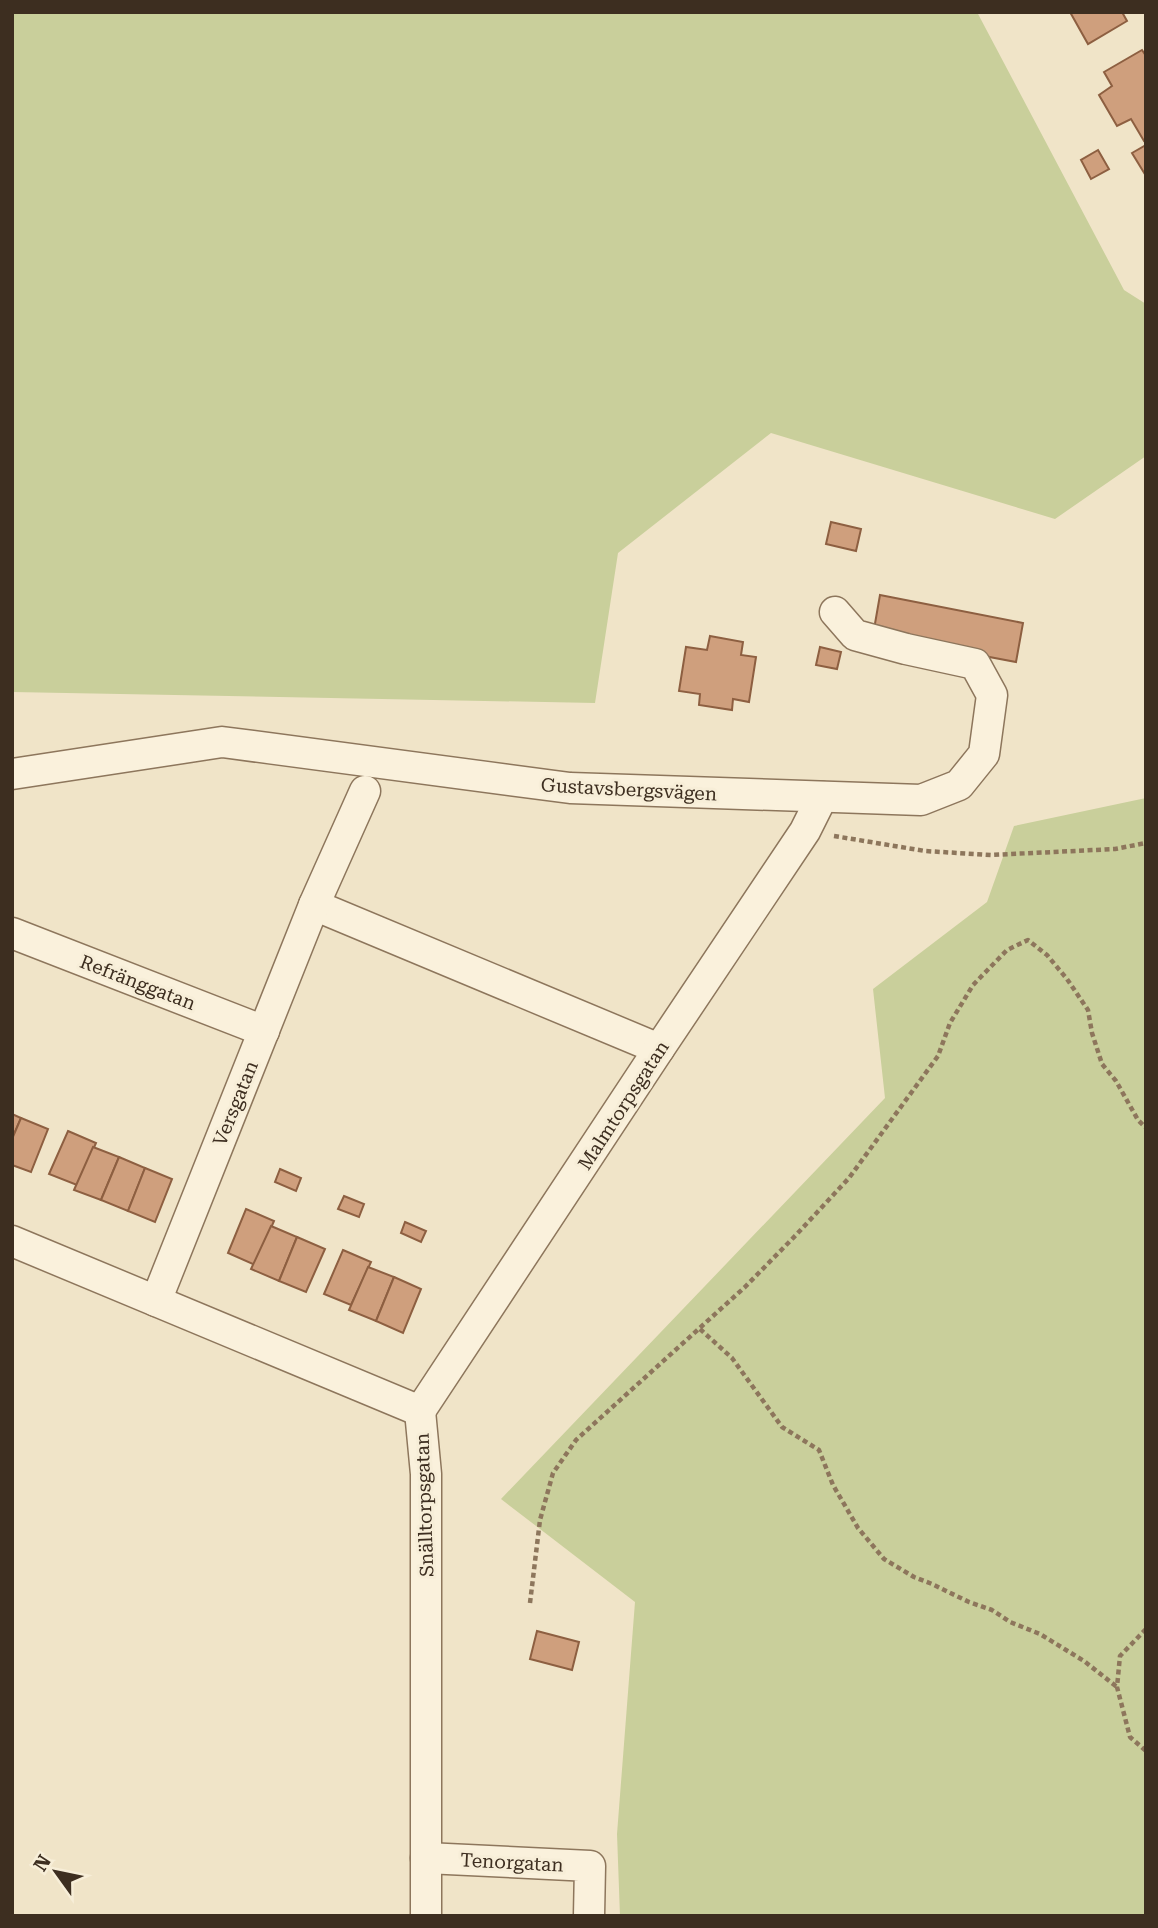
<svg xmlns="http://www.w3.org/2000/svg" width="1158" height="1928" font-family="'Roboto Serif',serif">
  <rect width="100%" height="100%" fill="#f0e4c8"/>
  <!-- green -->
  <g fill="#c9cf9b">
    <polygon points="12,12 977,12 1124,290 1146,304 1146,456 1055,519 771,433 618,553 595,703 12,692"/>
    <polygon points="1146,798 1146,1916 620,1916 617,1834 635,1602 501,1499 885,1098 873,989 987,902 1014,826"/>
  </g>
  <!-- building -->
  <g fill="#cf9f7d" stroke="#8d5f41" stroke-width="2">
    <polygon points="1070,12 1122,12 1127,21 1088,44"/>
    <polygon points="1142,50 1146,56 1146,140 1144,141 1131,119 1117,126 1099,95 1112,86 1104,72"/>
    <polygon points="1146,145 1146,176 1132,153"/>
    <polygon points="1098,150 1109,169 1091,179 1081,160"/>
    <polygon points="831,522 861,529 856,551 826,544"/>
    <polygon points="880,595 1023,623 1016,662 873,635"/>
    <polygon points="710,636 743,642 741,655 756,657 749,702 733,699 732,710 699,705 700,694 679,691 686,647 707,650"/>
    <polygon points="820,647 841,652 837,669 816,665"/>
    <polygon points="12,1114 21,1118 12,1139"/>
    <polygon points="21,1118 48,1129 31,1172 12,1165 12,1139"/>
    <polygon points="68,1131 96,1143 77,1185 49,1174"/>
    <polygon points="93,1147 119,1157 101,1200 74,1190"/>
    <polygon points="119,1157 145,1168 128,1211 101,1200"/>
    <polygon points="145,1168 172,1179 155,1222 128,1211"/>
    <polygon points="280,1169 301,1178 296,1191 275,1182"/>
    <polygon points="344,1196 364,1204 359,1217 338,1209"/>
    <polygon points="246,1209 274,1221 255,1265 228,1253"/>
    <polygon points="405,1222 426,1231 421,1242 401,1233"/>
    <polygon points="271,1226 297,1237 279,1281 251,1269"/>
    <polygon points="297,1237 325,1249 306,1292 279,1281"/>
    <polygon points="343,1250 371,1262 351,1305 324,1294"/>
    <polygon points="368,1267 394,1277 376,1321 349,1310"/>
    <polygon points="394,1277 421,1289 403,1333 376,1321"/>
    <polygon points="537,1631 579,1642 572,1670 530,1659"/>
  </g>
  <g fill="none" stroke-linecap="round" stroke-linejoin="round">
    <defs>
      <g id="minor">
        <polyline points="12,774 222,742 570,788 921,800 959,785 984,754 992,695 975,664 906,649 855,635 835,612"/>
        <polyline points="314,905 659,1049"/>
        <polyline points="12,933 264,1031"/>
        <polyline points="12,1241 420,1411"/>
        <polyline points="156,1301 314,905 365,791"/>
        <polyline points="420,1411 659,1049 805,831 822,797"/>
        <polyline points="420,1411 426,1474 426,1916"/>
        <polyline points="426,1858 590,1866 589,1916"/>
      </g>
    </defs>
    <!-- minor casing -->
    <use href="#minor" stroke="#8d765c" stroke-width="33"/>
    <!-- path -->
    <g stroke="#8d765c" stroke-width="4.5" stroke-dasharray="5 3.5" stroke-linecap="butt">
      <polyline points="834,836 925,851 991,855 1115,849 1146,843"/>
      <polyline points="700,1329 732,1358 782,1427 819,1450 833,1485 858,1528 884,1559 914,1577 932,1584 969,1602 992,1610 1010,1622 1040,1634 1084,1661 1117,1687"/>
      <polyline points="530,1603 540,1520 553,1473 576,1440 745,1287 796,1235 849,1178 938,1056 950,1023 973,985 1007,950 1028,940 1047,955 1067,979 1088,1010 1092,1033 1102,1064 1116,1081 1138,1120 1146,1128"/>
      <polyline points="1146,1629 1120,1656 1117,1687 1130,1737 1146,1751"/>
    </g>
    <!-- minor -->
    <use href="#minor" stroke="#faf1dc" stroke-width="30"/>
  </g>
  <g text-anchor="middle" stroke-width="6" stroke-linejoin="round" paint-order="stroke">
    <!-- street labels -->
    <g font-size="19" fill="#3d2e20" stroke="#f7eed8">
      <text transform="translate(629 789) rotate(3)" y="7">Gustavsbergsvägen</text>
      <text transform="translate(138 982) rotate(21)" y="7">Refränggatan</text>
      <text transform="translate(235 1103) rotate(-68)" y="7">Versgatan</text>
      <text transform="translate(623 1105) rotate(-57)" y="7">Malmtorpsgatan</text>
      <text transform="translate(424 1505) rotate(-92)" y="7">Snälltorpsgatan</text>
      <text transform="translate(512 1862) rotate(3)" y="7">Tenorgatan</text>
    </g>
  </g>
  <!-- border -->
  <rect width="1158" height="1928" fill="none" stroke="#3d2e20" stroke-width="28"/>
  <!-- north arrow -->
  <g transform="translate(56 1872) rotate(303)" stroke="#f7eed8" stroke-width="5" paint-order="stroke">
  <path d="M0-5L12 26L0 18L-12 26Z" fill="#3d2e20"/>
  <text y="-10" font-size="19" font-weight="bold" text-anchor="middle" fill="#3d2e20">N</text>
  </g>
</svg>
